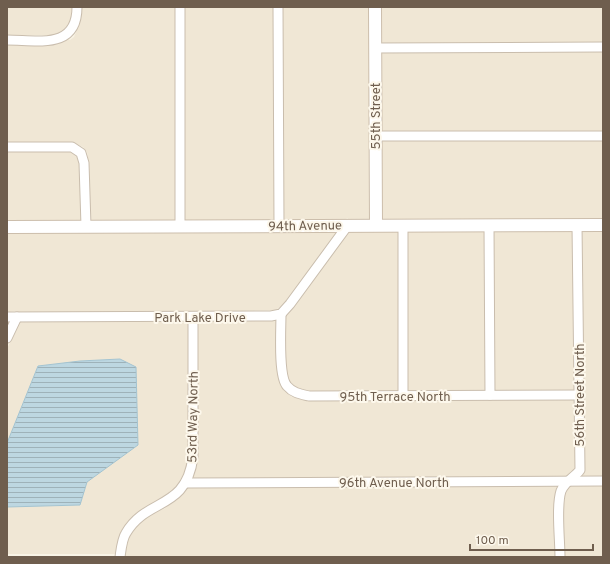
<svg xmlns="http://www.w3.org/2000/svg" width="610" height="564" font-family="Overpass,sans-serif">
  <defs>
    <pattern id="water-rules" width="6" height="5" patternUnits="userSpaceOnUse"><rect width="6" height="5" fill="#bdd7e1"/><path d="M0 2.5h6" fill="none" stroke="#9eb2b9"/></pattern>
  </defs>
  <rect width="100%" height="100%" fill="#f9f4e6"/>
  <!-- residential -->
  <g fill="#f0e7d5">
    <polygon points="7,7 72,7 71,22 66,30 54,35 7,35"/>
    <polygon points="81,7 175,7 176,222 90,222 89,163 87,152 83,147 72,142 7,142 7,45 55,45 68,39 70,40 74,37 79,25"/>
    <polygon points="184,7 274,7 275,221 184,222"/>
    <polygon points="282,7 371,7 371,220 349,220 347,218 346,220 283,221"/>
    <polygon points="379,7 603,7 603,42 379,43"/>
    <polygon points="603,52 603,131 380,131 379,53"/>
    <polygon points="603,140 603,220 380,220 380,141"/>
    <polygon points="71,151 78,157 80,164 82,222 7,222 7,152"/>
    <polygon points="485,229 486,391 407,391 407,230"/>
    <polygon points="493,229 573,229 575,390 494,391"/>
    <polygon points="582,229 603,229 603,476 581,476 584,470"/>
    <polygon points="339,230 287,301 276,310 193,312 18,312 15,311 7,312 7,232"/>
    <polygon points="350,230 399,230 399,391 310,391 296,388 289,382 286,373 285,316 294,307"/>
    <polygon points="277,320 278,374 283,389 292,397 308,401 575,400 575,469 566,476 192,478 197,457 197,322"/>
    <polygon points="19,322 189,322 189,457 187,469 173,492 161,500 145,507 132,518 116,554 7,554 7,507 80,505 87,482 137,445 120,359 80,361 38,366 7,443 7,349"/>
    <polygon points="559,486 556,557 124,557 129,536 138,525 149,514 164,509 178,499 187,488"/>
    <polygon points="569,486 603,486 603,557 564,557 564,505 565,493"/>
  </g>
  <!-- water -->
  <polygon fill="url(#water-rules)" stroke="#a4c4d1" points="120,359 136,367 138,445 87,482 80,505 7,507 7,443 38,366 80,361"/>
  <g fill="none" stroke-linecap="round" stroke-linejoin="round">
    <defs>
      <g id="street">
        <polyline points="180,7 180,227"/>
        <polyline points="278,7 279,226"/>
        <path d="M7 40C38 40 77 50 77 7"/>
        <polyline points="375,48 603,47"/>
        <polyline points="375,136 603,136"/>
        <polyline points="7,147 72,147 81,153 84,163 86,226"/>
        <polyline points="489,225 490,395"/>
        <path d="M281 314C281 329 278 376 287 386 293 393 300 394 309 396L579 395"/>
        <polyline points="7,317 271,316 281,314 290,304 348,225"/>
        <polyline points="7,338 17,317"/>
        <polyline points="403,396 403,225"/>
        <polyline points="185,483 603,481"/>
        <path d="M120 557C121 550 122 539 126 533 147 497 186 511 193 457V317"/>
        <path d="M560 557C560 540 556 506 561 491 565 481 574 478 580 470L577 225"/>
      </g>
      <g id="secondary">
        <polyline points="375,7 376,225"/>
        <polyline points="7,227 603,225"/>
      </g>
    </defs>
    <!-- street casing -->
    <use href="#street" stroke="#c9bdad" stroke-width="11"/>
    <!-- secondary casing -->
    <use href="#secondary" stroke="#ccbeac" stroke-width="14"/>
    <!-- street -->
    <use href="#street" stroke="#fff" stroke-width="9"/>
    <!-- secondary -->
    <use href="#secondary" stroke="#fff" stroke-width="12"/>
  </g>
  <g text-anchor="middle" stroke-width="4" stroke-linejoin="round" paint-order="stroke">
    <!-- street labels -->
    <g font-size="13" fill="#6f5e4e" stroke="#fdf8ec">
      <text transform="translate(375 116) rotate(-90)" y="5">55th Street</text>
      <text transform="translate(305 225) rotate(-1)" y="5">94th Avenue</text>
      <text x="200" y="322">Park Lake Drive</text>
      <text transform="translate(579 395) rotate(-90)" y="5">56th Street North</text>
      <text x="395" y="401">95th Terrace North</text>
      <text transform="translate(192 417) rotate(-89)" y="5">53rd Way North</text>
      <text x="394" y="487">96th Avenue North</text>
    </g>
  </g>
  <!-- border -->
  <rect width="610" height="564" fill="none" stroke="#6f5e4e" stroke-width="16"/>
  <!-- scale -->
  <path d="M470 544v6h123v-6" fill="none" stroke="#6f5e4e" stroke-width="2"/>
  <text x="476" y="544" font-size="12" fill="#6f5e4e" stroke="#fdf8ec" stroke-width="3" paint-order="stroke">100 m</text>
</svg>
